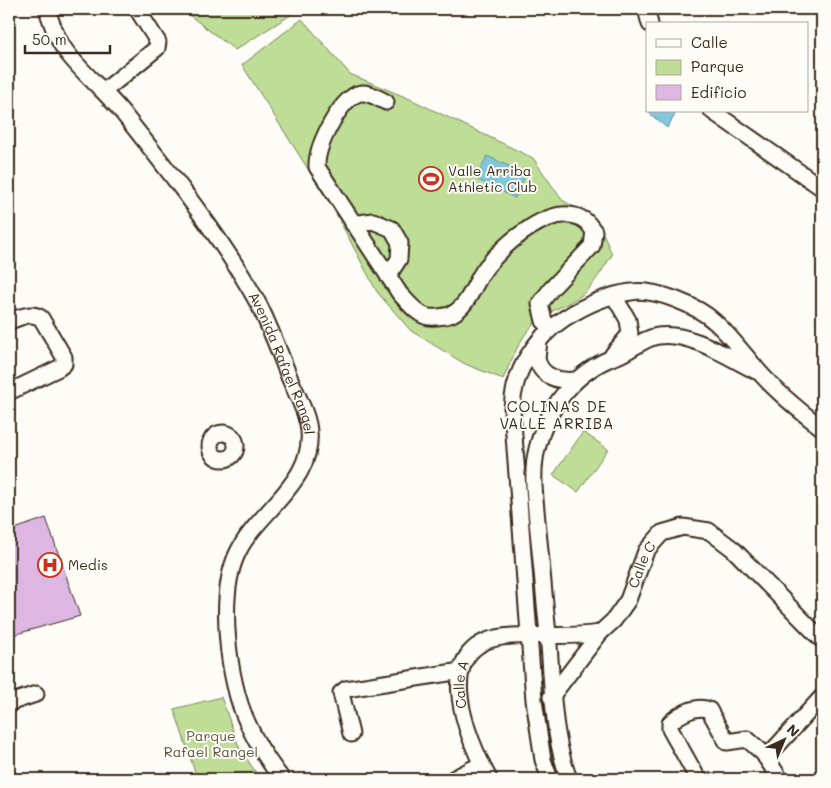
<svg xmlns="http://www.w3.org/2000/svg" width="831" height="788" font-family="Mali,sans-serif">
  <rect width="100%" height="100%" fill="#fdfcf7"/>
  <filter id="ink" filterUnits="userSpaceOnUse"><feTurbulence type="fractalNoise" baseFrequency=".02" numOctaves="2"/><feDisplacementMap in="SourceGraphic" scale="10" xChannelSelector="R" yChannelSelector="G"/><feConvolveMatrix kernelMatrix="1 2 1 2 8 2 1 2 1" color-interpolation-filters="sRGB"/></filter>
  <g filter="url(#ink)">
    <!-- green -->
    <g fill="#bedd96" stroke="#7c845a">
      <polygon points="181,9 300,9 235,50"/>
      <path d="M302 19 350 74 410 99 533 158 562 200 589 216 604 235 612 255C604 267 594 285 582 295 567 306 546 311 533 325 519 339 511 362 503 379L465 364 411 331 377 292 334 210 242 65Z"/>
      <polygon points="583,432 608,449 578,492 553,475"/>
      <polygon points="221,697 239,747 260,779 198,779 196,775 174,709"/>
    </g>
    <!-- water -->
    <g fill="#7fc9df" stroke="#648992">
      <polygon points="651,111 673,111 675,115 667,128 649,113"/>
      <polygon points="487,156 526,174 515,198 476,179"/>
    </g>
    <!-- building -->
    <polygon fill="#ddb7e1" stroke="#3b2a1e" points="46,518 80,616 9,636 9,531"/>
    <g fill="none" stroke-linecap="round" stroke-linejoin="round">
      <defs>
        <g id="minor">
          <path id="s1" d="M47 9C51 22 57 39 65 50 81 72 104 90 122 112 170 173 222 237 259 305 271 329 280 354 290 379 296 393 305 409 308 424 319 480 259 509 238 552 217 594 228 681 247 722 256 743 268 761 282 779"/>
          <polyline points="646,9 650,24"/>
          <polyline points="104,91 157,48 158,42 137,9"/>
          <path d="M386 102C377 98 367 90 357 94 338 103 316 147 317 167L400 294C407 301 418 316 429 317 434 318 448 316 452 314 470 305 475 280 487 266 505 244 553 200 584 220 588 222 591 228 594 231L592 246 551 289 540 304 544 321 551 328"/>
          <polyline points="712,111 822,188"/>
          <polyline points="353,224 373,221 392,229 400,243 399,259 388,276"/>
          <path d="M9 321C20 318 30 311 41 318L64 357V364L59 368 9 392"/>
          <path d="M539 341 537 359C541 377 559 382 576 380"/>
          <polyline points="613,354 630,334 628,320 614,296"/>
          <circle cx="223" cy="446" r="13"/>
          <path id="s2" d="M551 697 600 633 614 620 628 600 646 551 662 533 683 527 709 531 733 549 822 640"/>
          <polyline points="9,703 36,694"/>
          <polyline points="351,734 341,693 346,689 461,671"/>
          <polyline points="766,758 822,697"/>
          <polyline points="453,779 482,764"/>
          <path id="s3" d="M489 779C465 733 427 640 512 636 541 634 571 638 600 633"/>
          <path d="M550 779 543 760 534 700 512 409C513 372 534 338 565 318 584 306 608 295 631 292 655 288 698 306 715 322 732 337 745 356 760 373 778 393 801 412 822 428"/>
          <path d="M569 779C551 731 553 684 548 634 544 596 541 558 537 521 535 497 531 472 537 449 547 407 576 370 617 356 631 351 643 338 658 336 690 331 729 358 756 371"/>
          <path d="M698 779 670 729V723C678 715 697 704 709 710L727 742 747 739 763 753 780 779"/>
        </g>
      </defs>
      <!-- minor casing -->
      <use href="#minor" stroke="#3b2a1e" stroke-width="19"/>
      <!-- minor -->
      <use href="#minor" stroke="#fdfcf7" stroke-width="15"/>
    </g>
  </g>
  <!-- icons -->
  <defs>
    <symbol id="stadium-ring" viewBox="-11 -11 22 22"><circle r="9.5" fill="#fdfcf7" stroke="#c8321e" stroke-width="1.5"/><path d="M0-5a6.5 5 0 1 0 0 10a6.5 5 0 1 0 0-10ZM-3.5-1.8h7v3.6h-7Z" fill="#c8321e"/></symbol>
    <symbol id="hospital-ring" viewBox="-11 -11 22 22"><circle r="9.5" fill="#fdfcf7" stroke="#c8321e" stroke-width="1.5"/><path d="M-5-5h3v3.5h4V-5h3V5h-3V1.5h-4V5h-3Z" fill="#c8321e"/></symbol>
  </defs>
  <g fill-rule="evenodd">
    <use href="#stadium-ring" x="417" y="165" width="28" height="28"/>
    <use href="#hospital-ring" x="36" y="551" width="28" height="28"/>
  </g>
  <g text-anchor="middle" stroke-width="4" stroke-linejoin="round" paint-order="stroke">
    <!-- poi labels -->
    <g font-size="14" fill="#3b2a1e" stroke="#fdfcf7" text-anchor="start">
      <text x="448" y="176">Valle Arriba<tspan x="448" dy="16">Athletic Club</tspan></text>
      <text x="68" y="570">Medis</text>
    </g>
    <!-- street labels -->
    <g font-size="14" fill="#3b2a1e" stroke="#fdfcf7">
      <text dy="5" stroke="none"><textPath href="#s1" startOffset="429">Avenida Rafael Rangel</textPath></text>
      <text dy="5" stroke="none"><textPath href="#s2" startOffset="162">Calle C</textPath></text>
      <text dy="5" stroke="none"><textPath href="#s3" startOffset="100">Calle A</textPath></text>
    </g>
    <!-- park labels -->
    <g font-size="14" fill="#5c573c" stroke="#fdfcf7">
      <text x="211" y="741">Parque<tspan x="211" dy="16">Rafael Rangel</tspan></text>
    </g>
    <!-- neighbourhood labels -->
    <g font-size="15" letter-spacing="1" fill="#3b2a1e" stroke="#fdfcf7">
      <text x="557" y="412">COLINAS DE<tspan x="557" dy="17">VALLE ARRIBA</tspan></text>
    </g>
  </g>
  <!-- margin -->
  <rect width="831" height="788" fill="none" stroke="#fdfcf7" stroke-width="30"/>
  <rect x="15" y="15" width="801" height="758" fill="none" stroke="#3b2a1e" stroke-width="2" filter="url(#ink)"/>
  <!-- legend -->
  <rect x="646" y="22" width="162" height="90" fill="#fdfcf7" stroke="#afa8a0"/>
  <rect x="656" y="39" width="25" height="8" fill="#fdfcf7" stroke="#afa8a0"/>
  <text x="691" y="48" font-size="15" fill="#3b2a1e">Calle</text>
  <rect x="656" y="60" width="25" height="15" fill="#bedd96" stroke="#afa8a0"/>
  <text x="691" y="72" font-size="15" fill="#3b2a1e">Parque</text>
  <rect x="656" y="85" width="25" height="15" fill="#ddb7e1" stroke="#afa8a0"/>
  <text x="691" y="98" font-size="15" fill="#3b2a1e">Edificio</text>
  <!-- north arrow -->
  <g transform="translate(784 740) rotate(44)" stroke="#fdfcf7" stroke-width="4" paint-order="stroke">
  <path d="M0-4L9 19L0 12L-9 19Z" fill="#3b2a1e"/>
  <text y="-8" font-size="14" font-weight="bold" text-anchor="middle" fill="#3b2a1e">N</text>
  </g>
  <!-- scale -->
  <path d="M25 45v8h85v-8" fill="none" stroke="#3b2a1e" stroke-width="2.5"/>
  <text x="32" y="45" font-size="15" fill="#3b2a1e" stroke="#fdfcf7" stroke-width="4" paint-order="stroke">50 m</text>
</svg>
